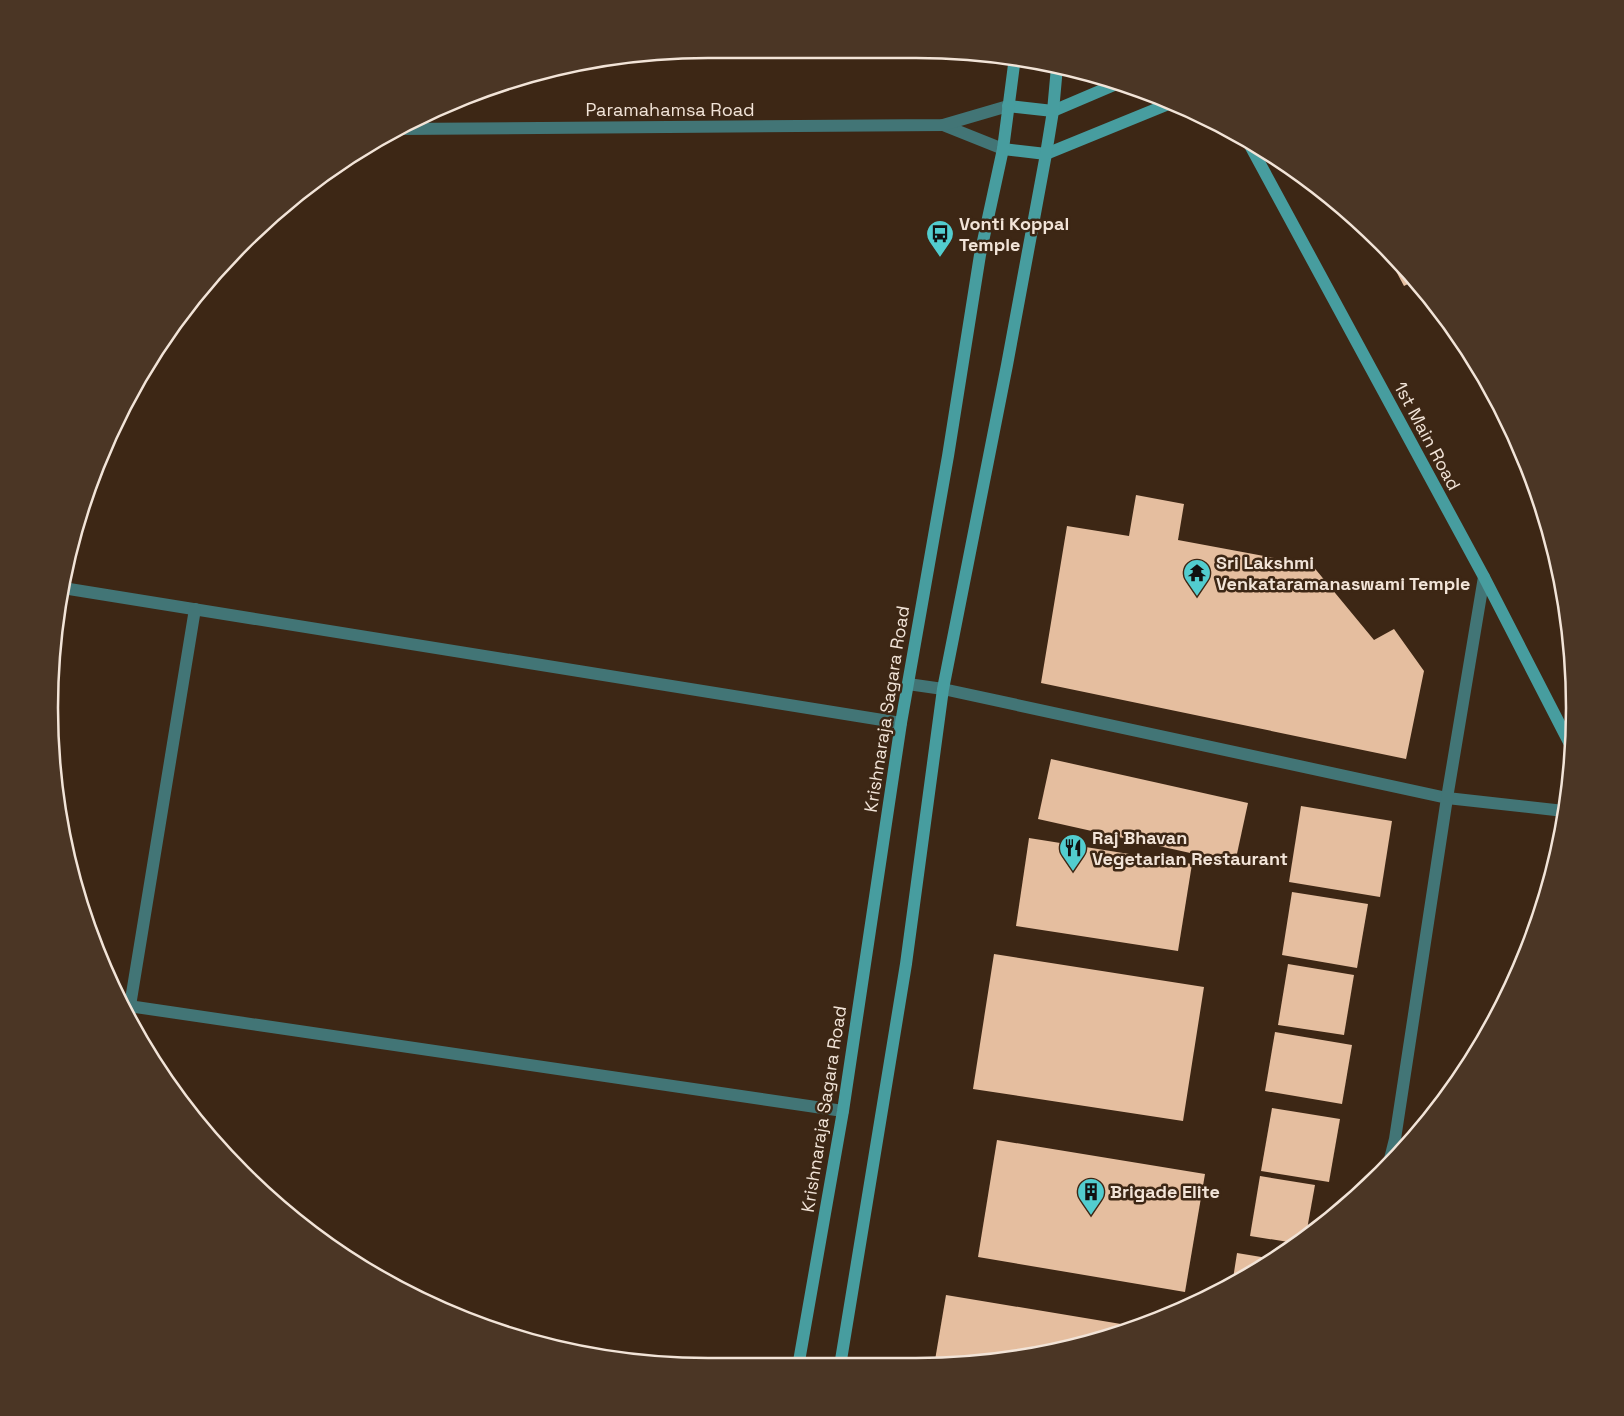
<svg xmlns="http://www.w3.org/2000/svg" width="1624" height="1416" font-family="'Space Grotesk',sans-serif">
  <rect width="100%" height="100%" fill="#3d2715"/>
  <!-- building -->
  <g fill="#e5be9f">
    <polygon points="1383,247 1412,274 1416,280 1404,286"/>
    <polygon points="1136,495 1184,504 1178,540 1312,565 1374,640 1394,629 1424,671 1406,759 1041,683 1067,526 1129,536"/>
    <polygon points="1051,759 1248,803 1235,863 1038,819"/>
    <polygon points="1301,806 1392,821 1380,897 1289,882"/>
    <polygon points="1029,838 1192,864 1178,951 1016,926"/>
    <polygon points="1292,892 1368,904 1357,968 1282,955"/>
    <polygon points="994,954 1204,987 1183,1121 973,1089"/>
    <polygon points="1288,964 1354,975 1344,1035 1278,1025"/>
    <polygon points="1275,1032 1352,1045 1342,1104 1265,1091"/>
    <polygon points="1272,1108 1340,1119 1329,1182 1261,1171"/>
    <polygon points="997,1140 1205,1174 1185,1292 978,1257"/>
    <polygon points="1260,1176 1315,1185 1306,1235 1295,1243 1250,1236"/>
    <polygon points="1237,1253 1273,1259 1245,1279 1232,1285"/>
    <polygon points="946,1295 1139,1327 1128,1332 959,1366 934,1366"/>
  </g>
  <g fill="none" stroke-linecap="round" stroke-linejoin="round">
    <!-- street -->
    <g stroke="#427576" stroke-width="12">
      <polyline points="943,125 1003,149"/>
      <polyline points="398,129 943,125 1008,106"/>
      <polyline points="63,588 901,723"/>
      <polyline points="908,684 943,689 1447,798 1564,811"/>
      <polyline points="122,1005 843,1111"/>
      <polyline points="128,1018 195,609"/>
      <polyline points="1389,1163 1395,1139 1447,798 1484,577"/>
    </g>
    <!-- secondary -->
    <g stroke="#479d9f" stroke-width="12">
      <polyline points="1008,106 1053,111 1121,82"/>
      <polyline points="1246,138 1484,577 1574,752"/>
      <polyline points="1003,149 1046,154 1171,103"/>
      <polyline points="840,1366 906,964 943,689 1007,365 1046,154 1053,111 1057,67"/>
      <polyline points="798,1367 843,1111 901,723 948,456 980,255 1003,149 1015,57"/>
    </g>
  </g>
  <!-- icons -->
  <defs>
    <symbol id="bus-pin" viewBox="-11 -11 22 30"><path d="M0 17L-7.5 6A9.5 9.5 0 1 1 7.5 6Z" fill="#52cdcf" stroke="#3d2715"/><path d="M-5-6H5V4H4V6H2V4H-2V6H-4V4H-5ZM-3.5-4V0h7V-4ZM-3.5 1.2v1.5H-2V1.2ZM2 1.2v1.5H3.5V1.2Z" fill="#111"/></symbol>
    <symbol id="temple-pin" viewBox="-11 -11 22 30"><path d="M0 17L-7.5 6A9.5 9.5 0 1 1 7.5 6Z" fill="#52cdcf" stroke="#3d2715"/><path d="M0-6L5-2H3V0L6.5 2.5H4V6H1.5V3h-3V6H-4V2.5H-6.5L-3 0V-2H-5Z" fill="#111"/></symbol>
    <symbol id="restaurant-pin" viewBox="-11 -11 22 30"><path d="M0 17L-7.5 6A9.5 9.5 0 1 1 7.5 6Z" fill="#52cdcf" stroke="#3d2715"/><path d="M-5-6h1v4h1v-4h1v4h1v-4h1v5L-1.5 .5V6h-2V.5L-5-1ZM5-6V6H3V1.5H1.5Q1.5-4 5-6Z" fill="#111"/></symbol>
    <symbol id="building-pin" viewBox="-11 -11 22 30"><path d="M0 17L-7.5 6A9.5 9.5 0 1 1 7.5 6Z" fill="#52cdcf" stroke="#3d2715"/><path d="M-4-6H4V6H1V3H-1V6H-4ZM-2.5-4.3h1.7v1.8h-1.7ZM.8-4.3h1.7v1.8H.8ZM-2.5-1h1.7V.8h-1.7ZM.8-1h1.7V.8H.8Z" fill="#111"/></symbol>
  </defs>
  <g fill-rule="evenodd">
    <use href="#bus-pin" x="924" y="218" width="32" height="43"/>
    <use href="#temple-pin" x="1181" y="557" width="32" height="43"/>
    <use href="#restaurant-pin" x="1057" y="832" width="32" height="43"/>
    <use href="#building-pin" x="1075" y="1176" width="32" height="43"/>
  </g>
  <g text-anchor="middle" stroke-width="5" stroke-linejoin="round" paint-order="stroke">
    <!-- street labels -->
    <g font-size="18" fill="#f2e4d8" stroke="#3d2715">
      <text x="670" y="116">Paramahamsa Road</text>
      <text transform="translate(1427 436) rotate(62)" y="6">1st Main Road</text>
      <text transform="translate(887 709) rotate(-81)" y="6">Krishnaraja Sagara Road</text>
      <text transform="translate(824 1109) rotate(-81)" y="6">Krishnaraja Sagara Road</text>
    </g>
    <!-- poi labels -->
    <g font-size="18" font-weight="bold" fill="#f2e4d8" stroke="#3d2715" text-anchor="start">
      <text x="959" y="230">Vonti Koppal<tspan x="959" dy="21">Temple</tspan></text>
      <text x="1216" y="569">Sri Lakshmi<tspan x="1216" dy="21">Venkataramanaswami Temple</tspan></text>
      <text x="1092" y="844">Raj Bhavan<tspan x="1092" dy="21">Vegetarian Restaurant</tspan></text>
      <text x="1110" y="1198">Brigade Elite</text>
    </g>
  </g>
  <!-- crop -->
  <path d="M0 0H1624V1416H0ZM708 58H916A650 650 0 0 1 1566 708V708A650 650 0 0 1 916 1358H708A650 650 0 0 1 58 708V708A650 650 0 0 1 708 58Z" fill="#4b3625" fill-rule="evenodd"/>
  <path fill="none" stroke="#f2e4d8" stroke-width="2.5" d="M708 58H916A650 650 0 0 1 1566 708V708A650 650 0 0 1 916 1358H708A650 650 0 0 1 58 708V708A650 650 0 0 1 708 58Z"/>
</svg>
